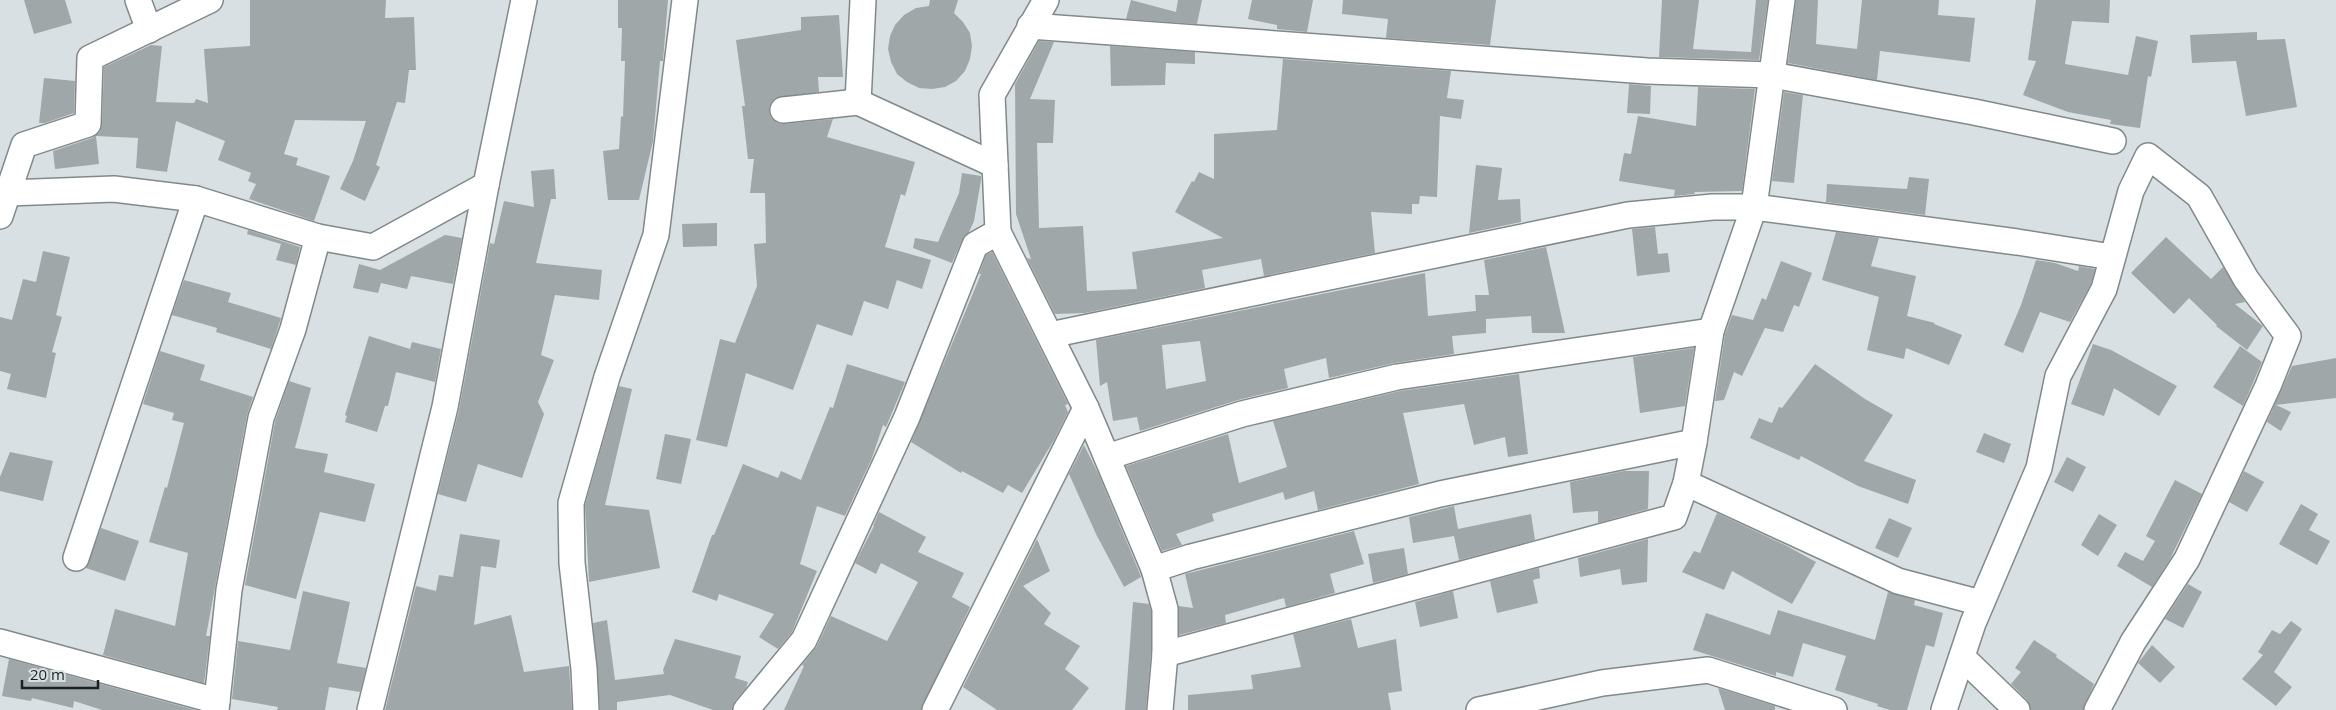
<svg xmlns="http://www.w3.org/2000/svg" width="2336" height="710" font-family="'Open Sans',sans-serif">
  <rect width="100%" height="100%" fill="#d8e0e3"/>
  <!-- building -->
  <g fill="#9fa7a9" fill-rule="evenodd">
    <polygon points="24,0 65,0 72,23 34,34"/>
    <polygon points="250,0 386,0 385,18 414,17 416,70 409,70 405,103 397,102 376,165 380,167 365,201 340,189 353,161 366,121 295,120 284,154 298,158 296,165 330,176 314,221 249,199 256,184 248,181 251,173 218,160 225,141 176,121 167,172 136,168 138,138 96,136 99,164 55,169 53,151 92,138 100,132 102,124 104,67 151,45 162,46 156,102 194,103 196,99 208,103 204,49 250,46"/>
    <polygon points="618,0 668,0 663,61 660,61 653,141 639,200 608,200 603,151 619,149 621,116 623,117 625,61 621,61 622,28 618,28"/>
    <polygon points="930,0 958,0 954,13 963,22 970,33 972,46 970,59 965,71 956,81 945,87 932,89 919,88 907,82 897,74 891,62 888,49 890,36 895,25 904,15 916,8 929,6"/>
    <polygon points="1131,0 1176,12 1178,0 1202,0 1197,24 1126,19"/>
    <polygon points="1252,0 1313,0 1307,32 1277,29 1277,25 1248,19"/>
    <polygon points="1343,0 1496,0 1490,45 1386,38 1388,19 1342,14"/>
    <polygon points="1662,0 1699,0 1693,49 1751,52 1756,0 1768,0 1759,60 1659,57"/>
    <polygon points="1796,0 1818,0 1816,44 1857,49 1862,0 1939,0 1938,15 1975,18 1970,62 1880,51 1877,80 1788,63"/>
    <polygon points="2036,0 2110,0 2109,23 2072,21 2065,64 2128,75 2136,36 2158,41 2151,77 2148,76 2140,128 2110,124 2111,120 2068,112 2023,95 2036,61 2028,60"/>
    <polygon points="839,15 843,77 818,77 819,92 775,98 770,104 769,112 771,118 777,123 784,124 833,119 827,137 915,162 905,196 901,194 885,247 931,260 922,289 897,280 888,309 864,301 852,336 817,324 793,390 746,373 727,447 696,440 720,339 735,343 757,286 754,244 766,243 765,193 750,193 754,159 748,159 742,106 745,106 736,40 801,30 801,17"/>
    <polygon points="2257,32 2257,40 2285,39 2297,107 2246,116 2236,61 2192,63 2190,35"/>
    <polygon points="1039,41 1054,42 1030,99 1055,100 1053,143 1037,143 1039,228 1083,226 1087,291 1137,289 1132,252 1223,238 1175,212 1192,181 1194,182 1199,172 1214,179 1214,134 1277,130 1283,59 1451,71 1447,98 1464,100 1461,119 1440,116 1437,197 1420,196 1419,204 1412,204 1412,214 1371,212 1375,253 1264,276 1261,259 1202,270 1205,288 1085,313 1055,314 1027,258 1031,259 1016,214 1015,84"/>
    <polygon points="1110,46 1195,52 1195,64 1166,63 1165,85 1111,86"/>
    <polygon points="44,78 75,81 74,113 45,123 39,123"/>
    <polygon points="1629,84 1651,86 1650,114 1627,113"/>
    <polygon points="1698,87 1755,89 1742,191 1695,192 1694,194 1674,196 1675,190 1619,181 1624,153 1631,154 1638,116 1696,126"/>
    <polygon points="1784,92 1803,95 1794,183 1772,181"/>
    <polygon points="1476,165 1502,168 1498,200 1520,199 1521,222 1469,233"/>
    <polygon points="554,169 556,199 551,199 536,263 602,270 599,300 555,295 541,355 554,360 538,402 544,414 522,478 478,464 466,502 438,494 459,410 490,243 494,244 504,201 534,207 531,171"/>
    <polygon points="962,173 981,176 981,180 974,221 969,232 962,240 952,263 913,248 915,238 938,242 959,193"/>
    <polygon points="1909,177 1929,179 1925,215 1826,202 1827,184 1907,189"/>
    <polygon points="717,223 717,246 683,247 682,224"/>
    <polygon points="1655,227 1658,254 1668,253 1670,272 1637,276 1632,229"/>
    <polygon points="248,230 300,247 296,265 276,260 281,244 247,234"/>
    <polygon points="1836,232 1879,238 1871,266 1916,276 1907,316 1935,323 1934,324 1962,335 1949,365 1906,348 1904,359 1867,350 1879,297 1822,280"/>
    <polygon points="445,235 462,238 453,284 411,276 407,289 381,283 378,293 353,288 359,264 380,270"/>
    <polygon points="2166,237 2211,279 2223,267 2245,302 2235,304 2263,326 2247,350 2216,326 2217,325 2189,298 2174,314 2131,273"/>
    <path d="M1546 247 1565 333H1532L1531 316 1486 319V333L1452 336 1454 354 1394 363 1329 378 1326 358 1284 369 1288 388 1238 400 1140 431 1137 417 1113 421 1107 382 1100 386 1096 340 1425 273 1428 316 1476 311 1475 295H1489L1484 260ZM1200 341 1206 381 1166 389 1162 345Z"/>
    <polygon points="43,251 70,257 56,315 62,317 52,352 56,353 46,398 7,389 11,374 0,371 0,317 12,320 23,279 36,282"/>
    <polygon points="992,252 1068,404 1065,405 1068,412 1054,440 1022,493 1008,485 1003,493 962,471 961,473 911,442 981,274 979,274 986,255"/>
    <polygon points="2036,260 2055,263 2078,271 2079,266 2095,269 2091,284 2070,322 2040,312 2023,353 2004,345 2021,305"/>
    <polygon points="1781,261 1812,273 1799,307 1794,305 1783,332 1765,328 1742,376 1734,372 1724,400 1715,401 1725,334 1732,315 1753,320 1762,298 1766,300"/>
    <polygon points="184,280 231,293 228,302 281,318 271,349 216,332 217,328 172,315"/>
    <polygon points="369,336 410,349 412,342 441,349 435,382 396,372 388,406 385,406 377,432 345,422 347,416 345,415"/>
    <polygon points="2093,344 2111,350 2177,386 2159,416 2114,388 2104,416 2071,404"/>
    <polygon points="2240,346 2262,362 2243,406 2213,387"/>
    <polygon points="1694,348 1685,406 1640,413 1633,357"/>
    <polygon points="160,351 205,365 200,380 253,397 247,415 206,636 210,636 204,683 103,655 115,609 175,626 188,553 149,542 165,487 167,488 184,423 172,420 174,413 143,404"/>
    <polygon points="2336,358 2336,398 2276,405 2291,412 2281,431 2267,422 2292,366"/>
    <polygon points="847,364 905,382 886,427 883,425 872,458 845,516 817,506 800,564 817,571 792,632 778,649 759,637 774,614 719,594 717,601 692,592 712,535 714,535 743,464 778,478 781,471 801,480 830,407 833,408"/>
    <polygon points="1815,364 1865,399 1893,415 1864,461 1916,480 1908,504 1858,486 1801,456 1799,460 1750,438 1759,418 1772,423 1779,407 1782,408"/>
    <polygon points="1519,374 1528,454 1508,457 1505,437 1474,445 1464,404 1403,413 1419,484 1318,510 1314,491 1285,500 1283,492 1212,514 1214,521 1176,534 1182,545 1162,551 1126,466 1228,434 1239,483 1287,467 1273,421 1400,391"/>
    <polygon points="289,381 311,388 295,448 328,454 324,472 375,484 365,522 320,512 296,599 245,585 275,422"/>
    <polygon points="619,386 632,389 605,505 649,510 660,568 589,582 585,505"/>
    <polygon points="1984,433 2011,444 2004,463 1976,452"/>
    <polygon points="665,434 691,439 681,484 656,479"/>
    <polygon points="1084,445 1099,475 1140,574 1141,577 1124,587 1096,534 1069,474"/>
    <polygon points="10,452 53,461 43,501 0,491 0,477"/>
    <polygon points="2067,457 2086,467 2073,492 2054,482"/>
    <polygon points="1624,471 1649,471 1648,509 1598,523 1598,511 1573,513 1570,482"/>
    <polygon points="2244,471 2264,482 2247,512 2229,502"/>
    <polygon points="2175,480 2202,494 2170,559 2152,587 2117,566 2125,552 2143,561 2155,541 2146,536"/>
    <polygon points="2301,504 2318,514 2309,530 2330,541 2317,565 2279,544"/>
    <polygon points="1454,506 1458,529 1531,514 1535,540 1459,560 1454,536 1413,543 1409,517"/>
    <polygon points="879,512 926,537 918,552 964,573 952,597 970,607 921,710 784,710 804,666 802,665 817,646 831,616 887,641 918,582 881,563 876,574 855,563 874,526 873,526"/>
    <polygon points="1717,513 1787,546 1816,562 1792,604 1732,571 1724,590 1682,572 1694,551 1700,553"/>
    <polygon points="2099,514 2117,525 2098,556 2081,545"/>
    <polygon points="1889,518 1912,528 1898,558 1875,548"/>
    <polygon points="101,528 139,541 125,581 86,568"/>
    <polygon points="1354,531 1364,564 1330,574 1335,593 1286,607 1284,598 1225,615 1226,623 1179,635 1179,606 1193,608 1185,574"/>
    <polygon points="460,534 500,540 496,568 481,566 474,625 511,615 524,672 569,666 572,710 385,710 416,586 436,591 439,575 453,577"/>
    <polygon points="1037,539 1050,571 1023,586 1051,613 1044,624 1080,646 1065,669 1089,688 1072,710 997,710 963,687"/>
    <polygon points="1648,539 1647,582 1622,585 1620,569 1580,577 1578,558"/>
    <polygon points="1404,548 1408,574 1373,583 1368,554"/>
    <polygon points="1539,568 1540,578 1533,580 1538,603 1497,613 1490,581"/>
    <polygon points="2188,584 2202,592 2183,628 2165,619"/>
    <polygon points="303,591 350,602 337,663 366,668 360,692 329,687 325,710 277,710 278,707 232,699 238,641 290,650"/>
    <polygon points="1453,591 1458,618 1420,627 1415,602"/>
    <polygon points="1888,592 1915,600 1914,605 1943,613 1934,647 1926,645 1907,710 1890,710 1877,706 1878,704 1835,690 1846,656 1803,643 1793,677 1776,672 1776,676 1693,650 1706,613 1770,635 1778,610 1875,640"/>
    <polygon points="1133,602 1149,604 1151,611 1151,653 1146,710 1125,710"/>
    <polygon points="1351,619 1358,648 1396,639 1402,691 1388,693 1391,710 1188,710 1188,695 1253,689 1251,675 1301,667 1293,634"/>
    <polygon points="607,620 615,680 664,674 663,670 675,639 741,656 735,678 748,682 746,688 735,701 732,710 713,710 670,695 617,702 617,710 600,710 593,623"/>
    <polygon points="2291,621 2302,629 2274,672 2292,687 2276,706 2242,679 2263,655 2258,652 2272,630 2280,634"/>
    <polygon points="2034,640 2057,655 2056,657 2094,684 2083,710 2031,710 2027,700 2011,684 2021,672 2015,668"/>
    <polygon points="2152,645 2175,667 2160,683 2138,663"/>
    <polygon points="9,659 195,710 102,710 74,701 73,708 32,698 31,701 2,696"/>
    <polygon points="1718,688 1775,706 1775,710 1725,710"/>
  </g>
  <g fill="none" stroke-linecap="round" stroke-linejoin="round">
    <defs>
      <g id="minor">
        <polyline points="138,0 149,30"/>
        <polyline points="1030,26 1647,71 1772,75 1974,112 2113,141"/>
        <polyline points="858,102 863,0"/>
        <polyline points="783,110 858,102 995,165"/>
        <polyline points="8,193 114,189 196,199 318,237 373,247 486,185"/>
        <polyline points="0,216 24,145 88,124 90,58 210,0"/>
        <polyline points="998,232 1086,408 1154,569 1165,609 1165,654 1160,710"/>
        <polyline points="1050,335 1628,215 1713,207 1754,207 2017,242 2112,257"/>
        <polyline points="1107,457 1242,414 1397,377 1711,331"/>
        <polyline points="1686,483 1898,581 1981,603"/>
        <polyline points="76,558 196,199"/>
        <polyline points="1154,569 1191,557 1440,494 1694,442"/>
        <polyline points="0,642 217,701"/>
        <polyline points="1165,654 1674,517 1686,483 1694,442 1711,331 1754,207 1782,0"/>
        <polyline points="1962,657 2017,710"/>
        <polyline points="216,710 229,590 261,418 293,329 318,237"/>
        <polyline points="370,710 445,407 486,185 524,0"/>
        <polyline points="586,710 584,669 572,563 571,503 607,377 656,235 685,0"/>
        <polyline points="746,710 804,640 907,417 975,245 998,232 992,95 1046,0"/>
        <polyline points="935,710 1086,408"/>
        <polyline points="1479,710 1602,683 1708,670 1834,710"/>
        <polyline points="1944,710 1973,623 2039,468 2058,376 2104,289 2131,191 2148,156 2199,196 2246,279 2288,336 2268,386 2187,559 2133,642 2097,710"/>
      </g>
    </defs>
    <!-- minor casing -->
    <use href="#minor" stroke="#82898b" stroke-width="28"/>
    <!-- minor -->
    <use href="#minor" stroke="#fff" stroke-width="25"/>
  </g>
  <!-- scale -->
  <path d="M22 680v8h76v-8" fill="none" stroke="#1d2021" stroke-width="2.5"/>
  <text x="30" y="680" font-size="15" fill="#1d2021" stroke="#d8e0e3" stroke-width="4" paint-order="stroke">20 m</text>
</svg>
